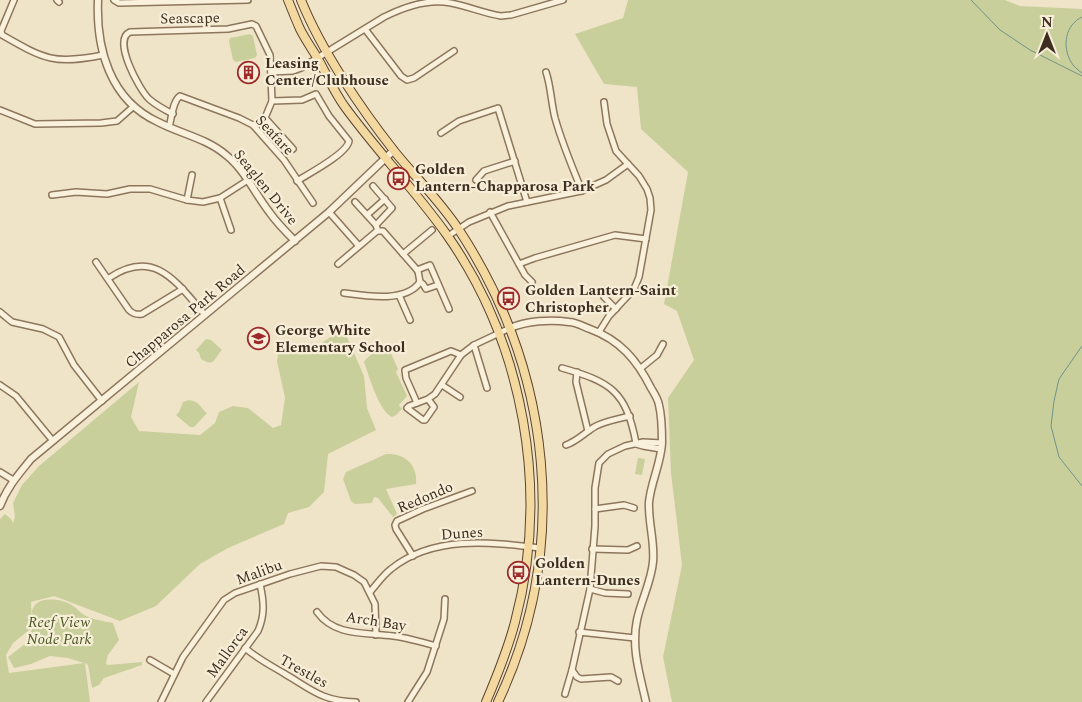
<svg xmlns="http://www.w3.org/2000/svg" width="1082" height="702" font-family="Spectral,serif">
  <rect width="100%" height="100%" fill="#f0e4c8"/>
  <!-- green -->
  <g fill="#c9cf9b" fill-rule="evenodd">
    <polygon points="628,0 1005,0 1020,6 1082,9 1082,702 672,702 663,657 682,565 671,473 668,398 694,360 677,311 664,304 688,172 641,129 637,87 604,84 575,34 623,18"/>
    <polygon points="250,34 253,36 257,55 255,58 236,62 233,60 229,41 230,38"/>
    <path d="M343 328 364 376 367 408 376 430 328 454 324 492 309 507 288 513 284 524 228 548 200 564 156 606 120 621 54 596 31 602 32 623C33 620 32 614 32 611 36 595 60 599 70 604 76 607 80 613 86 616 94 620 104 621 113 623L119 640 108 655 106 663 107 665 142 662V665L104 678 99 685 92 688 88 665 85 663 90 702H0V519L5 514 11 519 13 523 15 517 13 503 22 485 39 466 139 382 131 417 139 431 200 435 215 423 219 412 233 406 248 408 273 428 281 425 285 398 277 361 278 354 315 348ZM33 627 25 644 8 657 14 668 31 664 50 656 68 658 84 663 9 673 6 655 13 643Z"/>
    <path d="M206 339 211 340 222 350C214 358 215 368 201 359L199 353 196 350Z"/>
    <path d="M389 349 398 369 396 372 407 396 399 405 402 409 396 415 392 417C379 411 369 376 364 362 370 352 380 352 389 349Z"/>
    <path d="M189 400C201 402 199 407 207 413L194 427H190L176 415 179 412 183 402Z"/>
    <path d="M386 454C405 453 418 465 416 484L386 489 397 514 393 517 378 498 374 497 372 503 355 504 351 501 343 479 346 472Z"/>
    <polygon points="638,458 645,459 642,475 635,474"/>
  </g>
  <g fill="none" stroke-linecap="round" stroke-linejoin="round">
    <!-- stream -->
    <g stroke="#6f938a" stroke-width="1">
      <polyline points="971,0 1000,30 1030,50 1082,76"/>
      <path d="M1082 17C1065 25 1062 46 1071 62 1073 66 1078 70 1082 73"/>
      <polyline points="1082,346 1059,379 1054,401 1051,426 1059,457 1082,486"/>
    </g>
    <defs>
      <g id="minor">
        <path d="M14 0 1 31 2 35C44 59 54 65 103 55"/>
        <polyline points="57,0 59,2"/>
        <polyline points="114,0 119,3 248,0"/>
        <polyline points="365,29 401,76 407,80 414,78 454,51"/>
        <path d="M271 72 293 71 301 68 384 17C402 8 423 0 444 2 463 4 482 13 501 16L511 15 563 0"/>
        <path d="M546 72C551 87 551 102 555 118 562 143 572 167 582 191"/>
        <path d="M272 101 302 100 316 94 329 116 349 141C347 154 308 174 297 181"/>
        <polyline points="0,110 35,124 101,123 117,121 134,106"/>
        <path d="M173 114C165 110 156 105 149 99 139 89 112 40 130 32L228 29 252 24 256 26 270 55 272 101 265 118 293 149"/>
        <polyline points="253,125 260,123 265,118"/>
        <path d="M169 127C172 118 172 102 180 96L239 118 253 125 284 160 313 203"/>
        <polyline points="441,133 459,121 498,108 527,202"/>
        <polyline points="476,180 484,171 515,161"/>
        <polyline points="373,186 392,208 376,225"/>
        <polyline points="52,195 76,192 107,194 130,189 150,189 187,200 203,202 220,198 248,180"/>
        <polyline points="220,198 231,230"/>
        <polyline points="187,200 192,175"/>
        <polyline points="355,202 376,225 377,228"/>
        <polyline points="329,212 359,246"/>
        <polyline points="490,212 525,275 532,282"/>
        <polyline points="367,215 385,199"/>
        <polyline points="377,231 383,231 418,271 420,282"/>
        <polyline points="448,236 469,222 508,206 581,191 606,180 628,164"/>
        <polyline points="403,254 432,230"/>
        <path d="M96 262 129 310C133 314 136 315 142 314L183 289"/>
        <polyline points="338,264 377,231"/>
        <polyline points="519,264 535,258 615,235 646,239"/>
        <polyline points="417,270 430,265 449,309"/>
        <path d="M109 278C155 247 177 283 205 315"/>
        <polyline points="420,282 423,284 426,289 438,285"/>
        <path d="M344 293C366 296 406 303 420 282"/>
        <polyline points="399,295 410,320"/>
        <polyline points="604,297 616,309"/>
        <polyline points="0,312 12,322 43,329 59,337 74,365 102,401"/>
        <polyline points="599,332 609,316 634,289 639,277 651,210 650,198 647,189 639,176 616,151 607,124 604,102"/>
        <polyline points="474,345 487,388"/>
        <path d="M562 368C611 382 626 391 636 443"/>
        <polyline points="641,368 657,355 663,344"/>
        <polyline points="577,372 576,382 588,431"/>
        <polyline points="0,385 16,396 53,441"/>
        <polyline points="442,385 460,397"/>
        <polyline points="428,399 434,407 425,420 423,420 407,408 409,406 428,399 435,394 461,355 474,345 510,328"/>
        <polyline points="417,403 406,378 405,370 451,351 461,355"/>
        <polyline points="636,444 643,446 661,449"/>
        <path d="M566 445C578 441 585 432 596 426 606 421 618 419 630 416"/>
        <polyline points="0,472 13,480"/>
        <polyline points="595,509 624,505 634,508"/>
        <polyline points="592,549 628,550 637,546"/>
        <polyline points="413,556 396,529 395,525 397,521 423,509 472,491"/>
        <polyline points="590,589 605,593 628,594"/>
        <path d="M370 592C377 584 383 575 391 569 433 535 490 542 540 548"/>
        <path d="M317 612C335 637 366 632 393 636 408 638 422 642 436 646"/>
        <polyline points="579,632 635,638"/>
        <path d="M245 648C258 659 270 665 285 674 312 690 322 701 356 702"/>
        <polyline points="150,660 174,674"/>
        <polyline points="572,670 577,677 581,679 611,677 618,681"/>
        <polyline points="565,694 572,670 590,589 595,526 595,488 599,463 608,454 625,446 643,442 662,443"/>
        <polyline points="161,702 183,657 224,600 235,593 290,574 321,566 336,567 354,575 364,582 375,604 376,635"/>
        <path d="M206 702 258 631C265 615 264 602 260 584"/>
        <polyline points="408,702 427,672 444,619 445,599"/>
      </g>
      <g id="tertiary">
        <path d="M98 0C96 49 110 100 158 122 181 134 206 138 226 155 245 170 255 194 270 213 277 223 286 232 295 241"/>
        <path d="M510 328C527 321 550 319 569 322 576 322 584 327 590 329 620 340 637 360 651 388 654 393 658 399 659 405 662 417 662 431 662 443 661 463 651 482 649 502 648 522 655 542 653 562 651 583 641 600 637 620 631 648 640 675 646 702"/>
        <path d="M0 506C7 487 19 474 31 459L329 212 394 150"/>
      </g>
      <g id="primary">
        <path d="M288 0C292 10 296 20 300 29 305 39 312 49 318 59 327 75 334 92 345 107 377 151 415 190 447 235 524 345 550 491 515 622 508 649 497 676 486 702"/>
        <path d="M301 0C321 50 361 109 395 152 416 178 441 202 459 230 552 372 571 547 498 702"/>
      </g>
    </defs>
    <!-- minor casing -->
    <use href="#minor" stroke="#8d765c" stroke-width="8"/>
    <!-- tertiary casing -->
    <use href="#tertiary" stroke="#8d765c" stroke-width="9"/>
    <!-- primary casing -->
    <use href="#primary" stroke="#5b4430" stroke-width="10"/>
    <!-- minor -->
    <use href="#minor" stroke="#faf1dc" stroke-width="5"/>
    <!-- tertiary -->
    <use href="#tertiary" stroke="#faf1dc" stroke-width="6"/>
    <!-- primary -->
    <use href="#primary" stroke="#f3d9a0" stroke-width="8"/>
  </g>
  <!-- icons -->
  <defs>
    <symbol id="building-ring" viewBox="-11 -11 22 22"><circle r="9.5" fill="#f7eed8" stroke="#9e2a2b" stroke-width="1.5"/><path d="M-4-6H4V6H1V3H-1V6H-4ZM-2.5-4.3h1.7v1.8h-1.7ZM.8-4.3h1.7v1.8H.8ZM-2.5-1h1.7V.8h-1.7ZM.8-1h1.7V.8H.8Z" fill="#9e2a2b"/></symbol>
    <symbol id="bus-ring" viewBox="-11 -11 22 22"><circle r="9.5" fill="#f7eed8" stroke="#9e2a2b" stroke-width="1.5"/><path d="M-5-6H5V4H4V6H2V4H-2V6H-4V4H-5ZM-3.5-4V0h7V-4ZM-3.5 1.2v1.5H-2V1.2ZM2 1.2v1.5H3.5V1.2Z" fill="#9e2a2b"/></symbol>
    <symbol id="school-ring" viewBox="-11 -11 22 22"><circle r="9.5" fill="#f7eed8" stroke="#9e2a2b" stroke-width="1.5"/><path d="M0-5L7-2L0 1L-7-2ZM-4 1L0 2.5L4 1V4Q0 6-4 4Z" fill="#9e2a2b"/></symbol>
  </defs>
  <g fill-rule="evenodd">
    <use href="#building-ring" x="236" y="60" width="25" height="25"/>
    <use href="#bus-ring" x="386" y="166" width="25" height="25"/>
    <use href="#bus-ring" x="496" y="286" width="25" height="25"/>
    <use href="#school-ring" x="246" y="326" width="25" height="25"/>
    <use href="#bus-ring" x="506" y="560" width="25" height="25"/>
  </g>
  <g text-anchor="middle" stroke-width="4.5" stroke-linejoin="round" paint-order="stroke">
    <!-- street labels -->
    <g font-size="15" fill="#3d2e20" stroke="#f7eed8">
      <text transform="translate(190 18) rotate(-1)" y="5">Seascape</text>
      <text transform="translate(275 135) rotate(47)" y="5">Seafare</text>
      <text transform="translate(266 187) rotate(51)" y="5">Seaglen Drive</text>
      <text transform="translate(185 316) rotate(-40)" y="5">Chapparosa Park Road</text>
      <text transform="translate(425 497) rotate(-23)" y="5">Redondo</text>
      <text transform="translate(462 533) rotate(-4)" y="5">Dunes</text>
      <text transform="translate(259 572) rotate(-20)" y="5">Malibu</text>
      <text transform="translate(376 621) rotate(9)" y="5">Arch Bay</text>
      <text transform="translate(227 652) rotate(-54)" y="5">Mallorca</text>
      <text transform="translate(304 671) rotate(29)" y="5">Trestles</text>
    </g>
    <!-- poi labels -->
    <g font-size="15" font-weight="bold" fill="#3d2e20" stroke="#f7eed8" text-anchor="start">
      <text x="265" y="68">Leasing<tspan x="265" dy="17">Center/Clubhouse</tspan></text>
      <text x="415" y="174">Golden<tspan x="415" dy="17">Lantern-Chapparosa Park</tspan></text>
      <text x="525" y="295">Golden Lantern-Saint<tspan x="525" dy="17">Christopher</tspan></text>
      <text x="275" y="335">George White<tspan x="275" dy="17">Elementary School</tspan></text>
      <text x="535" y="568">Golden<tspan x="535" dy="17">Lantern-Dunes</tspan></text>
    </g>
    <!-- park labels -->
    <g font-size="15" font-style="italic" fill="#4d5a26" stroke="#f7eed8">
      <text x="59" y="627">Reef View<tspan x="59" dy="17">Node Park</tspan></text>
    </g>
  </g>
  <!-- north arrow -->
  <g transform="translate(1047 35)" stroke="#f7eed8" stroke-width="4" paint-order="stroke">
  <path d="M0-4L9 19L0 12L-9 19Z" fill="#3d2e20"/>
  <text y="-8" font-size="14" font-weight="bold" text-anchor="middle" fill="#3d2e20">N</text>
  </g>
</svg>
